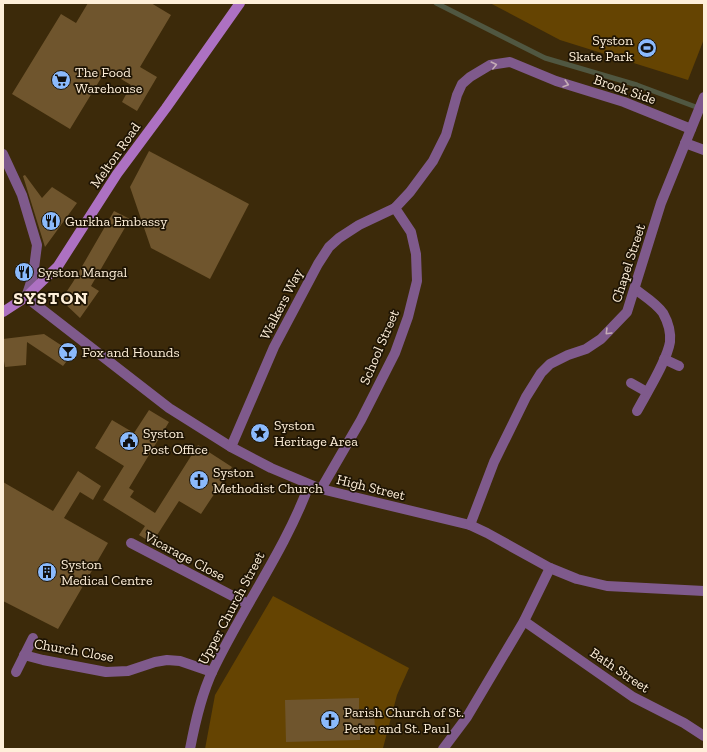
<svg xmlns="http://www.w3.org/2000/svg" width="707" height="752" font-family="'Zilla Slab',serif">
  <rect width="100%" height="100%" fill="#3c2a0a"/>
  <!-- green -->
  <g fill="#654402">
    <polygon points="490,3 704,3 704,39 688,80 560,40"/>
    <polygon points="273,596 409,668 397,695 383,748 380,749 205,749 215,695"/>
  </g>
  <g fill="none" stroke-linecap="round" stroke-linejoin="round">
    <!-- stream -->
    <polyline stroke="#505741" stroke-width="5" points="436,3 545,58 637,85 704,110"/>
  </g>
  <!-- building -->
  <g fill="#6f552d">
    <polygon points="88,3 151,3 171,15 140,67 157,77 137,111 122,102 131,85 106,70 70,129 12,94 61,14 76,23"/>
    <polygon points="149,151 249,204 210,279 151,248 130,187"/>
    <polygon points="25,175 42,198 52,187 77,203 45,247 23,176"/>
    <polygon points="114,211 130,219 91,286 99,291 80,318 61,300 73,282"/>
    <polygon points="44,334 73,353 63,366 27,342 26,365 5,367 3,355 3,339"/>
    <polygon points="149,410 169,422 129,488 134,491 130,497 155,513 198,445 232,467 201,514 179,501 152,543 139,535 145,526 103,500 124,466 95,448 112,420 134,433"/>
    <polygon points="78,471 101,486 93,500 80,492 64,518 108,543 58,629 3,601 3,482 53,511"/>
    <polygon points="359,698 359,709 374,709 375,731 360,731 360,740 286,742 285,700"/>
  </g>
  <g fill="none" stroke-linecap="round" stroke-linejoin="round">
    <!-- street -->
    <g stroke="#7f5a8c" stroke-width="10">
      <polyline points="685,143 704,150"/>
      <polyline points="3,154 22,195 37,245 33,276 26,297 169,408 231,447 271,468 321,489 470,525 487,533 550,568 577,579 607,586 704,591"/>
      <path d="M635 289C644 296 656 303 663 313 668 322 671 332 670 342 667 361 646 394 637 411"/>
      <polyline points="664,359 679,366"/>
      <polyline points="631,383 647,392"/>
      <polyline points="231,447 274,347 318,264 329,247 339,238 359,225 395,208"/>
      <polyline points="321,489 361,420 395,353 408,317 417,281 416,254 411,232 395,208 410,192 433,161 446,135 457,95 462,84 470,77 490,65 510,62 556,81 624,102 691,129"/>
      <polyline points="470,525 494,462 526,397 541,373 550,364 568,355 586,349 601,339 627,312 661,203 704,97"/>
      <polyline points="131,543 248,604"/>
      <polyline points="524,621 633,697 684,723 704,736"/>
      <polyline points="24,655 43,660 106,672 128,671 155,662 167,660 180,661 212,672"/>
      <polyline points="16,672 33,638"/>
      <path d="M190 749C195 723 201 695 213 670 243 607 285 550 309 485"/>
      <polyline points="443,749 467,717 524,621 550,568"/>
    </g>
    <!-- secondary -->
    <polyline stroke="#ad71c2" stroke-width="10" points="3,312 26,297 58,266 117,174 166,108 240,3"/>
  </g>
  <!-- one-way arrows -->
  <defs><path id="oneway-chevron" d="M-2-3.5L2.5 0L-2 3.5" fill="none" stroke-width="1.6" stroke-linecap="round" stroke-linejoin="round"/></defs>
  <g stroke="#c5acb6">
    <use href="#oneway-chevron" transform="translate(494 65) rotate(-14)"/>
    <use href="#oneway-chevron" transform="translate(566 84) rotate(17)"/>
    <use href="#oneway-chevron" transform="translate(608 332) rotate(135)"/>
  </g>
  <!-- icons -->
  <defs>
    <symbol id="stadium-disc" viewBox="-11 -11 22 22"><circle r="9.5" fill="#8bbafc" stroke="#1e1404"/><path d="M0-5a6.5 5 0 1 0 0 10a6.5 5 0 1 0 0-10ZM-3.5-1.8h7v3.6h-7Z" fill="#111"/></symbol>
    <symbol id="supermarket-disc" viewBox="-11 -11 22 22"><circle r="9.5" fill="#8bbafc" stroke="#1e1404"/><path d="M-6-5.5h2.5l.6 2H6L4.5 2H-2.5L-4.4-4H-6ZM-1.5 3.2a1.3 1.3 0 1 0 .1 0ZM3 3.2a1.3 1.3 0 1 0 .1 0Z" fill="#111"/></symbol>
    <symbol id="restaurant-disc" viewBox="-11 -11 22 22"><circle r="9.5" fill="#8bbafc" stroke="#1e1404"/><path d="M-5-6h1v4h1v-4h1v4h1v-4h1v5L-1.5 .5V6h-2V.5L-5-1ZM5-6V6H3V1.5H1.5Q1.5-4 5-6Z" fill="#111"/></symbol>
    <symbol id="bar-disc" viewBox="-11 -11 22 22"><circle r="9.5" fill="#8bbafc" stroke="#1e1404"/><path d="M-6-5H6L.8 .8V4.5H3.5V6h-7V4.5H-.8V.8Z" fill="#111"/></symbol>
    <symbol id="sight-disc" viewBox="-11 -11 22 22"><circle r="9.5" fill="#8bbafc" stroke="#1e1404"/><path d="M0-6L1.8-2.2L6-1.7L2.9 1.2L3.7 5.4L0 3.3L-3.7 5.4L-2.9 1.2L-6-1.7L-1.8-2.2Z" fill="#111"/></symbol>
    <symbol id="civic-disc" viewBox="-11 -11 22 22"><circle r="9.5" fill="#8bbafc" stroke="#1e1404"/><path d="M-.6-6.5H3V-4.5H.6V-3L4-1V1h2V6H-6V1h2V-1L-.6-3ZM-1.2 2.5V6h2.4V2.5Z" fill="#111"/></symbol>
    <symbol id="church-disc" viewBox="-11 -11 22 22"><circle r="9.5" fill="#8bbafc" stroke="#1e1404"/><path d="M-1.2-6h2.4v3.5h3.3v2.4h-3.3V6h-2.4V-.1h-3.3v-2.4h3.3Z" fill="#111"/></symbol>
    <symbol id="building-disc" viewBox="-11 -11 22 22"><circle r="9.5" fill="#8bbafc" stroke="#1e1404"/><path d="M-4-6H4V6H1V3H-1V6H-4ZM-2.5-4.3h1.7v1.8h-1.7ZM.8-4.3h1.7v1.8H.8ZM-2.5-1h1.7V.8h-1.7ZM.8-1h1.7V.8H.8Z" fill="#111"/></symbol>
  </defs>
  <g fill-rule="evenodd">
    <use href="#stadium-disc" x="636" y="37" width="22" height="22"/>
    <use href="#supermarket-disc" x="50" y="69" width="22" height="22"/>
    <use href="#restaurant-disc" x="40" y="210" width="22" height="22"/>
    <use href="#restaurant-disc" x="13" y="261" width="22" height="22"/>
    <use href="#bar-disc" x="57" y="341" width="22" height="22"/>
    <use href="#sight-disc" x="249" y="422" width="22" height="22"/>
    <use href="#civic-disc" x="118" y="430" width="22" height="22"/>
    <use href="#church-disc" x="188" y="469" width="22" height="22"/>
    <use href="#building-disc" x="36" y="561" width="22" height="22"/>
    <use href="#church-disc" x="319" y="709" width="22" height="22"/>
  </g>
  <g text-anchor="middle" stroke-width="3.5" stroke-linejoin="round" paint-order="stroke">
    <!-- poi labels -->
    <g font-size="14" fill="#feefd9" stroke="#1e1404" text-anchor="start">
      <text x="633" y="45" text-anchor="end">Syston<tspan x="633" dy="16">Skate Park</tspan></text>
      <text x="75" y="77">The Food<tspan x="75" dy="16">Warehouse</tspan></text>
      <text x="65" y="226">Gurkha Embassy</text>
      <text x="38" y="277">Syston Mangal</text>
      <text x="82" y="357">Fox and Hounds</text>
      <text x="274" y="430">Syston<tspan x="274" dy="16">Heritage Area</tspan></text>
      <text x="143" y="438">Syston<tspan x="143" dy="16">Post Office</tspan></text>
      <text x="213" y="477">Syston<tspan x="213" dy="16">Methodist Church</tspan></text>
      <text x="61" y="569">Syston<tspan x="61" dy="16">Medical Centre</tspan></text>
      <text x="344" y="717">Parish Church of St.<tspan x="344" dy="16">Peter and St. Paul</tspan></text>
    </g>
    <!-- street labels -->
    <g font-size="14" fill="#feefd9" stroke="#1e1404">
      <text transform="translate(625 89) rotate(19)" y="5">Brook Side</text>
      <text transform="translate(115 155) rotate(-55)" y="5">Melton Road</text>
      <text transform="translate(628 263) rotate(-72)" y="5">Chapel Street</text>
      <text transform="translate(281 304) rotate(-63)" y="5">Walkers Way</text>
      <text transform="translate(379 347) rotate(-67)" y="5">School Street</text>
      <text transform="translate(371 487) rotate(14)" y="5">High Street</text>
      <text transform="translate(185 556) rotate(28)" y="5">Vicarage Close</text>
      <text transform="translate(231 608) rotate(-62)" y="5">Upper Church Street</text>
      <text transform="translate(74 650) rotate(10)" y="5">Church Close</text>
      <text transform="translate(620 670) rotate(34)" y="5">Bath Street</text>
    </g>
    <!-- district labels -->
    <g font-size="18" font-weight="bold" letter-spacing="1" fill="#feefd9" stroke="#1e1404">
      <text x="51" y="304">SYSTON</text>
    </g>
  </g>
  <!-- border -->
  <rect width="707" height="752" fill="none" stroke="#feefd9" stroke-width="8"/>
</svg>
